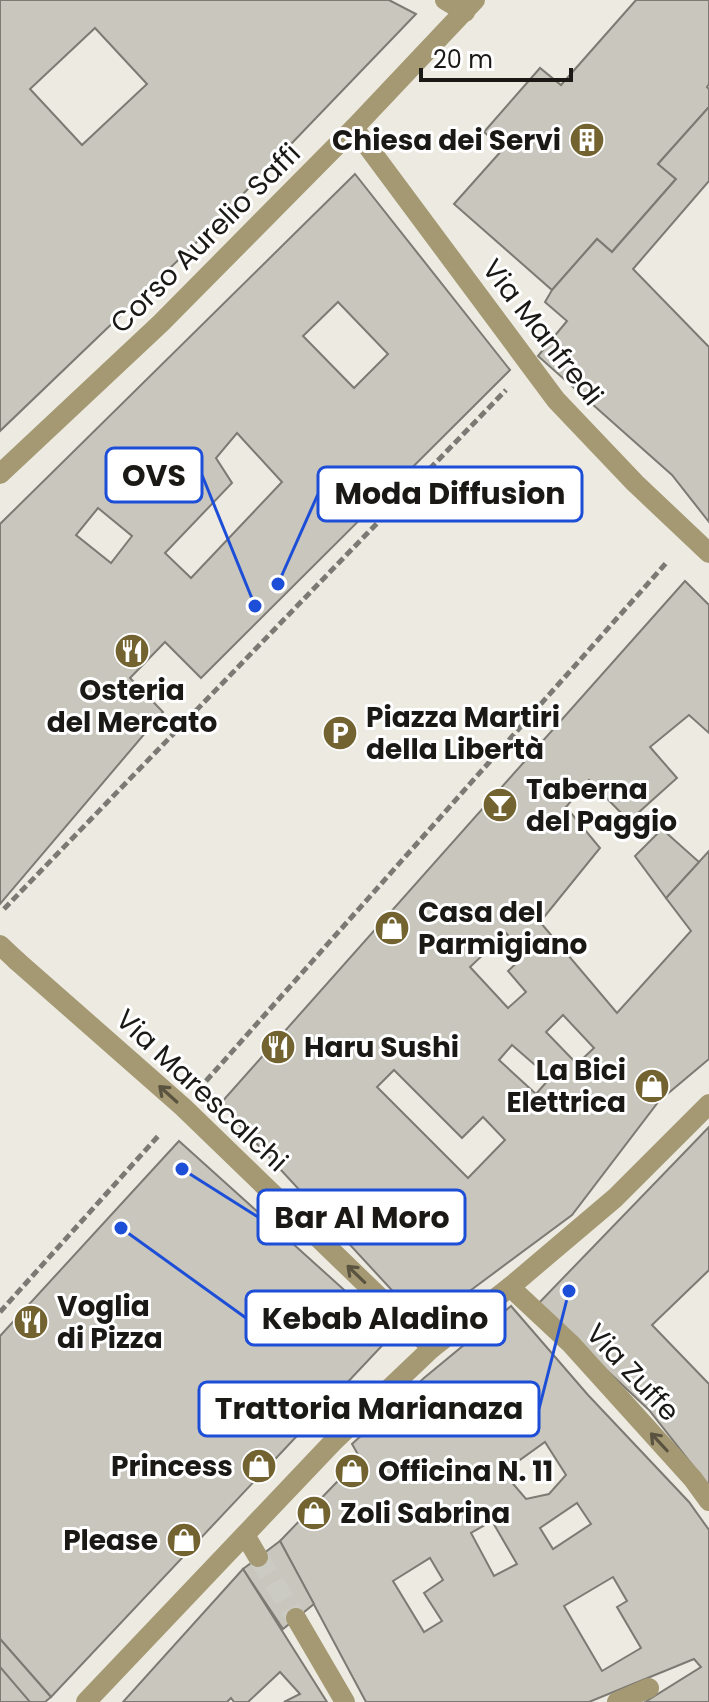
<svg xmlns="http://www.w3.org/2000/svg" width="709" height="1702" font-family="Poppins,sans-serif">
  <rect width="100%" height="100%" fill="#eceae1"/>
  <!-- building -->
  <g fill="#c8c6bd" stroke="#7c7a72" stroke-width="2" fill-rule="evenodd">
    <path d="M0 0H389L416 14 194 245 0 431ZM95 28 147 84 82 145 30 89Z"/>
    <polygon points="636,0 709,0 709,84 707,87 709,89 709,107 658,164 676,179 612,252 597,239 552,290 454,204 503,149 484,132 540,68 561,85"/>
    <polygon points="709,107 709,181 633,269 709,347 709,522 672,475 538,356 567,321 545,302 552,290 597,239 612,252 676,179 658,164"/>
    <path d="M355 174 510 370 201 678 165 642 130 678 163 712 0 904V524ZM338 302 388 354 354 388 303 336ZM237 433 282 482 191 578 165 553 232 483 216 458ZM98 508 132 536 111 563 76 535Z"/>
    <path d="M685 581 709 605V733L689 715 650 747 677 778 629 821 589 780 566 807 600 848 540 922 617 1013 691 931 666 898 709 851V1059L659 1101 572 1215 424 1325 220 1104ZM506 933 525 955 508 971 526 992 508 1008 470 967ZM563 1015 594 1048 577 1064 546 1032ZM512 1045 550 1078 536 1094 499 1060ZM394 1070 462 1138 483 1117 505 1140 468 1178 377 1087Z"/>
    <polygon points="662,829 699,862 666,898 635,856"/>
    <polygon points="709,1127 709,1270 652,1325 709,1384 709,1486 649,1410 537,1305"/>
    <polygon points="179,1141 393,1334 51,1697 0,1639 0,1336"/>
    <path d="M511 1306 588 1395 689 1502 709 1530V1702H645L701 1667 694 1659 589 1702H366L280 1541 360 1458 352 1444 424 1378ZM545 1442 566 1475 549 1494 526 1499 503 1472ZM577 1503 591 1524 553 1549 540 1528ZM492 1521 517 1564 494 1576 471 1533ZM430 1558 443 1580 424 1593 442 1621 424 1632 393 1581ZM613 1577 627 1601 617 1607 641 1648 602 1671 564 1606Z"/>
    <polygon points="280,1541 314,1604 283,1629 243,1569"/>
    <polygon points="243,1569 327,1702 284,1702 300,1694 280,1672 248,1702 234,1702 231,1698 227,1702 123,1702"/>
    <polygon points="0,1639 51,1697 45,1702 0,1702"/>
    <polygon points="0,1667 30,1702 0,1702"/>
  </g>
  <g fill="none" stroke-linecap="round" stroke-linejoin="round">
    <!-- pedestrian-tunnel -->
    <polyline stroke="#cccbc3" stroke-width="20" stroke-dasharray="20 10" stroke-linecap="butt" points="258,1557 296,1618"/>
    <!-- path -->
    <g stroke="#7b7974" stroke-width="5" stroke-dasharray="8 4" stroke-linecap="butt">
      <polyline points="4,909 506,390"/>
      <polyline points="206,1081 667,562"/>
      <polyline points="0,1312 160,1134"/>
    </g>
    <!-- pedestrian -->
    <g stroke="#a59973" stroke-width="20">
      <polyline points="0,474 161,323 354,128"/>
      <polyline points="0,945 17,961"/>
      <polyline points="245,1535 258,1557"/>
      <polyline points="296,1618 345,1702"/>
      <polyline points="86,1702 333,1442 432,1348"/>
      <polyline points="617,1702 649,1688"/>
    </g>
    <!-- minor -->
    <g stroke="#a59973" stroke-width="20">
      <polyline points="445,0 465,12"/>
      <polyline points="475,0 354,128 556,400 635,483 709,553"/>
      <polyline points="17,961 183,1107 432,1348 510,1287 615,1198 709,1104"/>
      <polyline points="510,1287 571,1344 693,1479 709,1501"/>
    </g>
  </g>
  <!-- one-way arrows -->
  <defs><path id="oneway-shaft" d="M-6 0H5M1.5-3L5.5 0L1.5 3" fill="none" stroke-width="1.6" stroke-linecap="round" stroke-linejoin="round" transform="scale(2)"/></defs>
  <g stroke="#595340">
    <use href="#oneway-shaft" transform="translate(168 1094) rotate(-138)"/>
    <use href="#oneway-shaft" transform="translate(356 1274) rotate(-136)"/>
    <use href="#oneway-shaft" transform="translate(659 1442) rotate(-133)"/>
  </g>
  <!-- icons -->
  <defs>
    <symbol id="building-disc" viewBox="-11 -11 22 22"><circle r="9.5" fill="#736330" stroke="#fff"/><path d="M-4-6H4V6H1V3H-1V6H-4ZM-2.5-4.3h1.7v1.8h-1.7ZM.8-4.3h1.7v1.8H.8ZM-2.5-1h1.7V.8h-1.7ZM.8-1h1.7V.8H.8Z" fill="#fff"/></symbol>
    <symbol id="restaurant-disc" viewBox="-11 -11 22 22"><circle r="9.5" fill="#736330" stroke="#fff"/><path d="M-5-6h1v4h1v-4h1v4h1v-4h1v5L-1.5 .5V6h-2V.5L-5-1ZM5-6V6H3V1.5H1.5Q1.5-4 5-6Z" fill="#fff"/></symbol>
    <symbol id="parking-disc" viewBox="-11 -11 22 22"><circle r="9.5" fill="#736330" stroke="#fff"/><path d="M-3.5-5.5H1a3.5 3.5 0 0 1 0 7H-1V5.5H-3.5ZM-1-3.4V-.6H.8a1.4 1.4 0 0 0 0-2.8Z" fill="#fff"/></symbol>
    <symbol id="bar-disc" viewBox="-11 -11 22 22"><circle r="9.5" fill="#736330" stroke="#fff"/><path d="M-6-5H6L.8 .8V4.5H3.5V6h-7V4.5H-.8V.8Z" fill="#fff"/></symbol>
    <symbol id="shop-disc" viewBox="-11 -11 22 22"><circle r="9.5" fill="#736330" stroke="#fff"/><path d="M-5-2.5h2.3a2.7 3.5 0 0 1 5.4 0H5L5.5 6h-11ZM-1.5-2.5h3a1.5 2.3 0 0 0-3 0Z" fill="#fff"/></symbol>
  </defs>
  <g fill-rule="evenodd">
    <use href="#building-disc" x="567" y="120" width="40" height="40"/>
    <use href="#restaurant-disc" x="112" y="631" width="40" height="40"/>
    <use href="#parking-disc" x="320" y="713" width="40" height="40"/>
    <use href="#bar-disc" x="480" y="785" width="40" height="40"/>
    <use href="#shop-disc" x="372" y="908" width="40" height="40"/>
    <use href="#restaurant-disc" x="258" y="1027" width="40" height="40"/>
    <use href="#shop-disc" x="632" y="1066" width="40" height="40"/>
    <use href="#restaurant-disc" x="11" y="1302" width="40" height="40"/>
    <use href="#shop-disc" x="239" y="1446" width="40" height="40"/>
    <use href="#shop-disc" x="332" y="1451" width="40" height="40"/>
    <use href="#shop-disc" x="294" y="1493" width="40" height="40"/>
    <use href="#shop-disc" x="164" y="1520" width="40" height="40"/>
  </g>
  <g text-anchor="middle" stroke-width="6" stroke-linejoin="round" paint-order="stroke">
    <!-- poi labels -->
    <g font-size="28" font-weight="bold" fill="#1a1916" stroke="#fff" text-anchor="start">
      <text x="561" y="150" text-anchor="end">Chiesa dei Servi</text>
      <text x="132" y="700" text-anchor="middle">Osteria<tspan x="132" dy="32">del Mercato</tspan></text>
      <text x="366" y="727">Piazza Martiri<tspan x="366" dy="32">della Libertà</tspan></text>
      <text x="526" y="799">Taberna<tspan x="526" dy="32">del Paggio</tspan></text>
      <text x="418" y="922">Casa del<tspan x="418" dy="32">Parmigiano</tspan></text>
      <text x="304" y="1057">Haru Sushi</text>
      <text x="626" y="1080" text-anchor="end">La Bici<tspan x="626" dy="32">Elettrica</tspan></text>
      <text x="57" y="1316">Voglia<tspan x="57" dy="32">di Pizza</tspan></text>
      <text x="233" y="1476" text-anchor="end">Princess</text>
      <text x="378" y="1481">Officina N. 11</text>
      <text x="340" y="1523">Zoli Sabrina</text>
      <text x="158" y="1550" text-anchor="end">Please</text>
    </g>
    <!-- street labels -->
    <g font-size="28" fill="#1a1916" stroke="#fff">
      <text transform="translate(205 238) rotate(-45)" y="10">Corso Aurelio Saffi</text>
      <text transform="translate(543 332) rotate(52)" y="10">Via Manfredi</text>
      <text transform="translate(202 1090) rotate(43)" y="10">Via Marescalchi</text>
      <text transform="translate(633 1372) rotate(47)" y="10">Via Zuffe</text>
    </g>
  </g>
  <!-- callouts -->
  <path fill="none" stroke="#1d4ed8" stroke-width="3" d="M255 606L202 475M278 584L318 494M182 1169L258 1217M121 1228L246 1318M569 1291L539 1409"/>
  <g fill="#1d4ed8" stroke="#fff" stroke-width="3">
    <circle cx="255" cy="606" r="8"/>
    <circle cx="278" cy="584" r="8"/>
    <circle cx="182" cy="1169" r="8"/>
    <circle cx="121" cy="1228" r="8"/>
    <circle cx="569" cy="1291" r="8"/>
  </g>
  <g fill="#fff" stroke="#1d4ed8" stroke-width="3">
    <rect x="106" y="448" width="96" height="54" rx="8"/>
    <rect x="318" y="467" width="264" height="54" rx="8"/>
    <rect x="258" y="1190" width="207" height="54" rx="8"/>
    <rect x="246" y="1291" width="259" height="54" rx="8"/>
    <rect x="199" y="1382" width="340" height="54" rx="8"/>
  </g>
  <g font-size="30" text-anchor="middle" font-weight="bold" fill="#1a1916">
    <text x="154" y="486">OVS</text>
    <text x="450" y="504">Moda Diffusion</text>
    <text x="362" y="1228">Bar Al Moro</text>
    <text x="375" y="1329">Kebab Aladino</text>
    <text x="369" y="1419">Trattoria Marianaza</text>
  </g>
  <!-- scale -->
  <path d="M421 68v12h150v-12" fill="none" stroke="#1a1916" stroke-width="4"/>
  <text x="433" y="68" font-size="24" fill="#1a1916" stroke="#ffffff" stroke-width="6" paint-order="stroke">20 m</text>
</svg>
